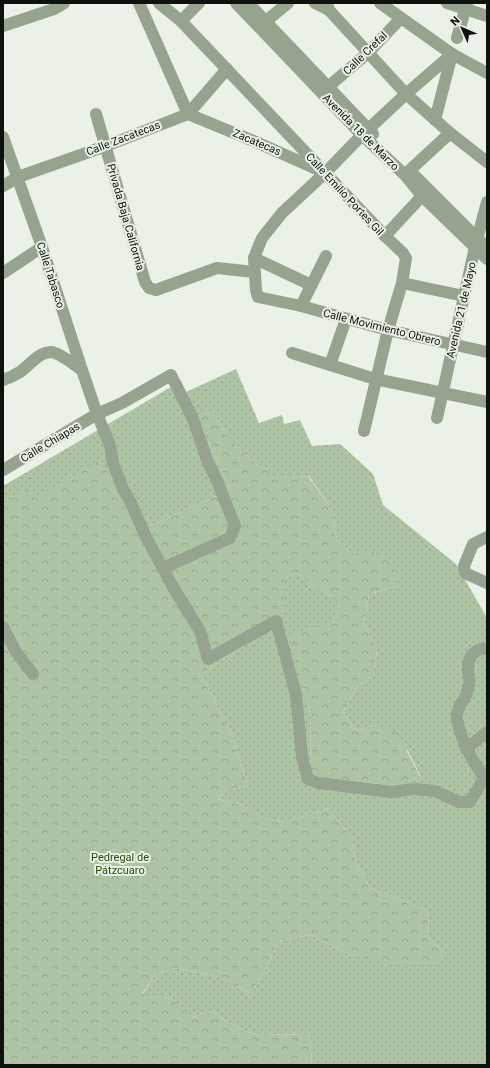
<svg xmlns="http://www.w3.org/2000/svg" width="490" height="1068" viewBox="0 0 490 1068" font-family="Roboto,sans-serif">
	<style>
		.grass { fill: url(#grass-dots) }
		.forest { fill: url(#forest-crowns) }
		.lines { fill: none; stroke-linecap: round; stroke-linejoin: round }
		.minor { stroke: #96a48f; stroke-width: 12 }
		.labels { text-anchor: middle; stroke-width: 4; stroke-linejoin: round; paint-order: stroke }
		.street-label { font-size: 11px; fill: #0f110e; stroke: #eaf1e7 }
		.park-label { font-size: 11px; fill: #244a05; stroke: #eaf1e7 }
	</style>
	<defs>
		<pattern id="grass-dots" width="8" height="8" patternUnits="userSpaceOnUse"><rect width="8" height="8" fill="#afc4a5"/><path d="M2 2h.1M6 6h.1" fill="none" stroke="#95a78d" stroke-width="1.8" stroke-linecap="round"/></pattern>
		<pattern id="forest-crowns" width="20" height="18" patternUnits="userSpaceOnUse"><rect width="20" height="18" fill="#afc4a5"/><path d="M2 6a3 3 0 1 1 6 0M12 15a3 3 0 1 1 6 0" fill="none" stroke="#95a78d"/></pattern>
	</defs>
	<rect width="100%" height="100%" fill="#eaf1e7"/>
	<path class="grass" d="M236,369L259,423L282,415L284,424L300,420L312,446L340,444L373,474L383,505L456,564L487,618V1065H311L312,1060L309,1034L260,1035L241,1030L212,1011L192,1017L172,998L142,995L155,975L175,968L223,978L251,994L267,967L278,941L311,935L353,956L446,953L428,938L429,911L371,888L356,862L352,838L329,809L285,822L259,817L243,805L218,799L225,790L248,786L233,737L201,675L260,634L284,609V579L297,573L317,589L339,599L337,618L302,682L310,713L311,770C350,780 381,791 421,777L408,751L378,725L355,730L343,712L356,688L373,676L377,651L364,623L369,594L395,587L372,552L350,553L336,536L331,508L309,476L276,478L257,465L229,438L212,411L197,416L230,490L138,531L35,497L30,489L3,505V486L181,381L186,392Z"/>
	<path class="forest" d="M212,411L229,438L257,465L276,477L308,476L331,508L336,536L350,553L372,551L401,568L395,587L369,594L364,623L377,651L373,676L356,688L343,712L355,730L378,725L397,732L421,778L388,785L323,778L311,770L310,713L289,635L337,618L339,599L317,589L297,573L284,579V609L260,634L201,675L233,737L248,786L225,790L218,799L243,805L259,817L285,822L329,809L352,838L356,862L371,888L429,911L428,938L446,953L436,963L403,966L353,956L311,935L278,941L267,967L251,994L223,978L175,968L155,975L142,994L172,998L192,1017L212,1011L241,1030L260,1035L309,1034L312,1060L311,1065H3V505L30,488L36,497L101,460L138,531L230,490L197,416Z"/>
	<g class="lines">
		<g class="minor">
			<path d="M139,3L188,114"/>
			<path d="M159,3L181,21L385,236L403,253L406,258L402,283L388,330L364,431"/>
			<path d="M236,3L362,135L405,175L422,196L487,259"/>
			<path d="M248,3L373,134"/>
			<path d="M315,3L329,10"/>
			<path d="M327,3L329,10L406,94L450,133L487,162"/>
			<path d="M380,3L452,54L487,73"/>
			<path d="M447,3L487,16"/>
			<path d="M181,21L199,3"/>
			<path d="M266,21L288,3"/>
			<path d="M3,26L54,9L64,3"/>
			<path d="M457,38L467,3"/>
			<path d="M452,54L406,94L362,135L325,173L282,213L262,238L254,258L256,290L258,297L301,306L388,330L487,352"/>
			<path d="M329,86L369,52L401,18"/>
			<path d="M96,114L145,282L149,288L156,290L217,268L254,272"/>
			<path d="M188,114L256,142L319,170"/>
			<path d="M435,120L452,54"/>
			<path d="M3,137L42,247L82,370L97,414L110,445L113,463L123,489L130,501L146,537L173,587L200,631L208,659L276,621L296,695L302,757L308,779L318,783L392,792L413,789L435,791L459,802H470L484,778"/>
			<path d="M410,170L450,133"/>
			<path d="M410,171L487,248"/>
			<path d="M3,186L18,177L106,146L188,114L227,69"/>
			<path d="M385,236L422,196"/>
			<path d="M254,258L311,285"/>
			<path d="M3,273L42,247"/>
			<path d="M402,283L464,296"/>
			<path d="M301,306L326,256"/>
			<path d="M292,353L375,379L487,402"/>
			<path d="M330,365L346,319"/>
			<path d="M3,380C9,378 15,375 20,372C30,365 42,348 55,353C62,355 76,366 82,370"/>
			<path d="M437,418L475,247L487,202"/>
			<path d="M3,470L97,414L122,403L171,375L193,419L207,460L218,483L235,526L230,538L163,568"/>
			<path d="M487,537L473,544L464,566L465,573L487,583"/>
			<path d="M3,627L16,652L33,674"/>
			<path d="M466,749L487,732"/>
			<path d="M484,778C472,759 461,742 457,719C456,710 461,704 465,697C467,694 468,689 469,685C471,680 468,676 468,671C467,659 474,647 487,649"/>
		</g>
	</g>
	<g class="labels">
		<g class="street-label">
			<text transform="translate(365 53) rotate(-44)" y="4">Calle Crefal</text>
			<text transform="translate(361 132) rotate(45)" y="4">Avenida 18 de Marzo</text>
			<text transform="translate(123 138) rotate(-21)" y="4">Calle Zacatecas</text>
			<text transform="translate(257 142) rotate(23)" y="4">Zacatecas</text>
			<text transform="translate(345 194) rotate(47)" y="4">Calle Emilio Portes Gil</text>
			<text transform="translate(126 217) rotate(74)" y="4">Privada Baja California</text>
			<text transform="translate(51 275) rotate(72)" y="4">Calle Tabasco</text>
			<text transform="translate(461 310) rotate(-77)" y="4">Avenida 21 de Mayo</text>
			<text transform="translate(382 327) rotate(14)" y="4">Calle Movimiento Obrero</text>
			<text transform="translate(50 442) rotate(-31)" y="4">Calle Chiapas</text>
		</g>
		<g class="park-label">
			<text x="120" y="861">Pedregal de<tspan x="120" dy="13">Pátzcuaro</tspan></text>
		</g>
	</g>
	<rect width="490" height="1068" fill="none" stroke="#0f110e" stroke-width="8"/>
	<g transform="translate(462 28) rotate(315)" stroke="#eaf1e7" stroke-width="3" paint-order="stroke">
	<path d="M0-3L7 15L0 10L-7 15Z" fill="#0f110e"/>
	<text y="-6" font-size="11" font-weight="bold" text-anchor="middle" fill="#0f110e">N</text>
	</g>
</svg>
